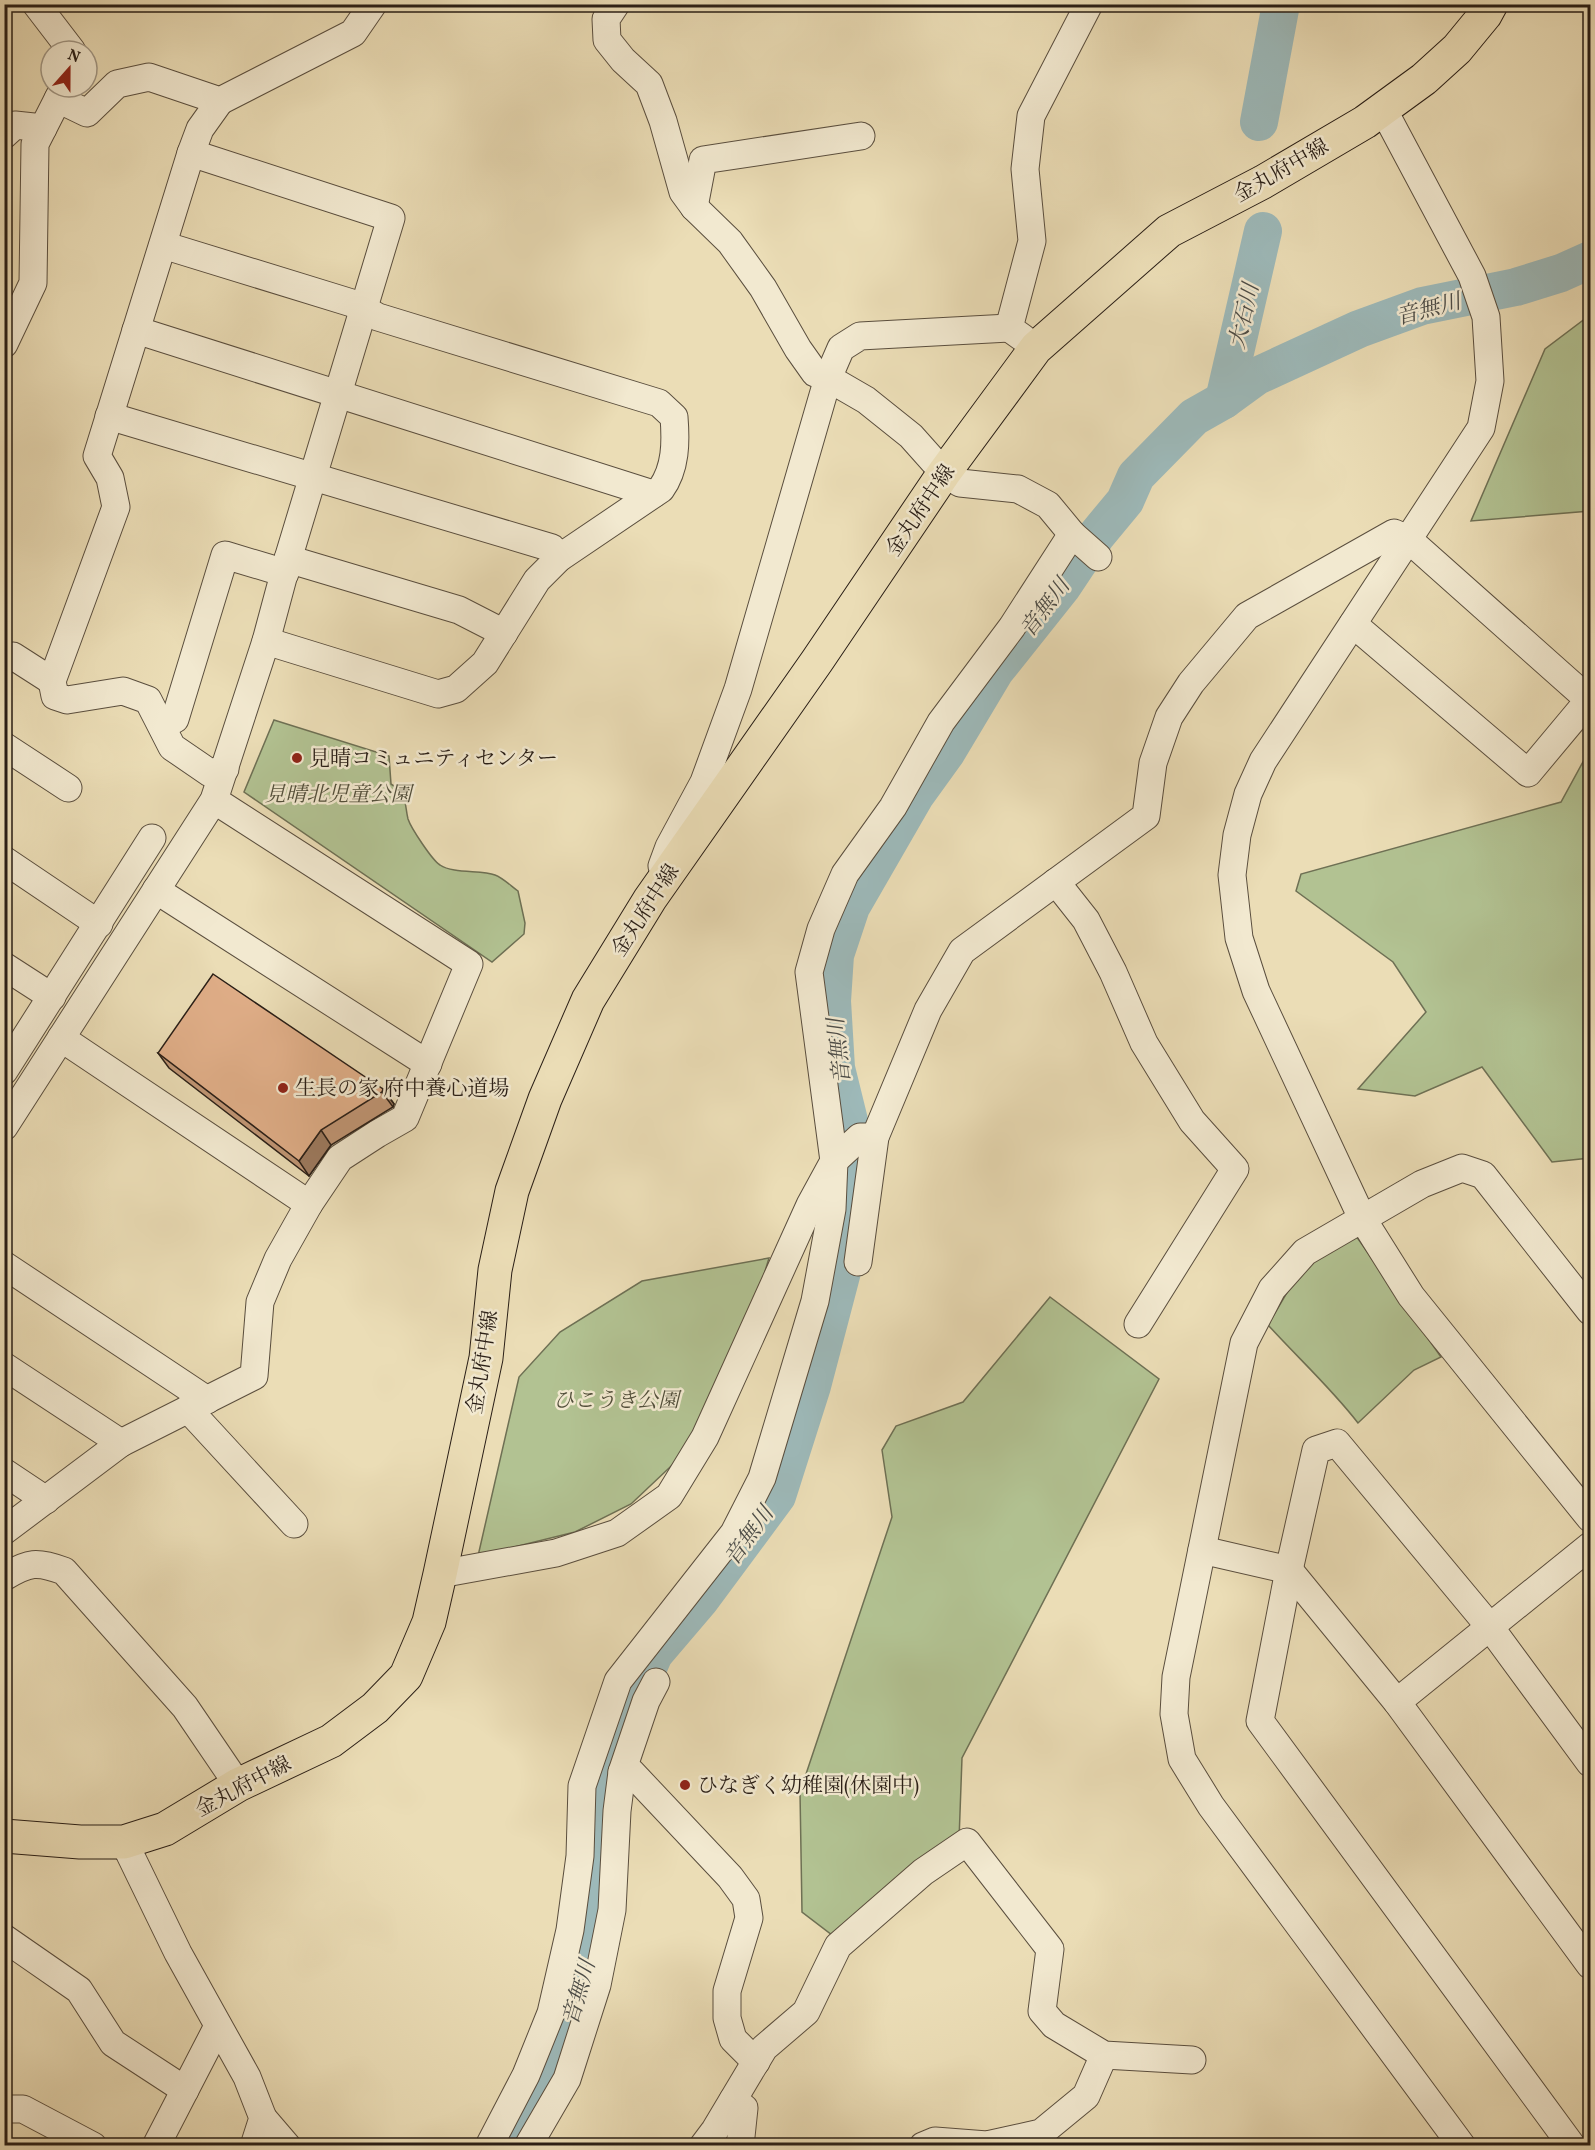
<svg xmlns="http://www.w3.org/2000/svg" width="1595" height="2150" viewBox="0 0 1595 2150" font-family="Vollkorn,'Noto Serif JP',serif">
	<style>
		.green { fill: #b2c292; stroke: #6e7054; stroke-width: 1.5 }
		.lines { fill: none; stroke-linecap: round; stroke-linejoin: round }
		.river { stroke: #9db9b9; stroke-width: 38 }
		.minor-casing { stroke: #5a4e3e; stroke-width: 29 }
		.major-casing { stroke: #291e16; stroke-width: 35 }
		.minor { stroke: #f2e9d0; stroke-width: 27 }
		.major { stroke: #ebddb6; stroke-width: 33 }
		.wall { fill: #c19675; stroke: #291e16; stroke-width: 1.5 }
		.shaded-wall { fill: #9d7a5f; stroke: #291e16; stroke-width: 1.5 }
		.building { fill: #e0ae88; stroke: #291e16; stroke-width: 1.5 }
		.poi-dot { fill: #8f2418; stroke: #f2e9d0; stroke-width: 2 }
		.labels { text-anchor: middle; stroke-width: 5; stroke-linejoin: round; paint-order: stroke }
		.street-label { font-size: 21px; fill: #291e16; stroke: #f2e9d0 }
		.poi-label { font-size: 21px; fill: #291e16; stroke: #f2e9d0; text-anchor: start }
		.park-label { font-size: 21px; font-style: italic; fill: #524f3b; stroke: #f2e9d0 }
		.water-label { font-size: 22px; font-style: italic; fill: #4c4c47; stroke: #f2e9d0 }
	</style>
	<rect width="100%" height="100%" fill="#ebddb6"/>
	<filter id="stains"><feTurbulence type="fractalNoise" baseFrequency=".00333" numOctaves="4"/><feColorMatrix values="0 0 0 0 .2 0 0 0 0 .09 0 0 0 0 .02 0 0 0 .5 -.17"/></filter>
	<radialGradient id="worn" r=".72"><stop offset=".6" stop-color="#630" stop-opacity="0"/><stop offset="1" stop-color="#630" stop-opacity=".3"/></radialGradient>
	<g class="green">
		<path d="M1590,315V511L1471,521L1545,349Z"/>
		<path d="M274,720L389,756L391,784C408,795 404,802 408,819C411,828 432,860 440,865C453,874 481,870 495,875C503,878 511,886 518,891L525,923L524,934L492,962L244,792Z"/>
		<path d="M1590,749V1158L1552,1162L1482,1067L1415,1096L1358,1089L1426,1012L1393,962L1296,891L1301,874L1561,802Z"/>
		<path d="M1354,1233L1441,1357L1414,1370L1358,1423C1331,1388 1298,1358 1268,1325L1302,1267Z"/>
		<path d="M769,1258L752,1315L686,1452L631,1504L575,1532L478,1556L519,1377L560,1332L642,1281Z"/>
		<path d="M1050,1297L1159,1379L962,1758L959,1840L836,1938L802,1912L800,1792L892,1517L882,1450L896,1426L963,1402Z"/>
	</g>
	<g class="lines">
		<g class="river">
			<path d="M1259,122L1281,4"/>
			<path d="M1224,400L1263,231"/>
			<path d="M508,2146L549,2079L581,1998L601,1896L598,1818L612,1751L654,1654L700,1600L777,1496L812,1386L844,1264L850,1208L851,1129L836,1068L832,1001L835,955L851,907L915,796L946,753L995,671L1062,587L1096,536L1125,501L1136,476L1194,417L1224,400L1257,376L1359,329L1422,306L1516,287L1561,273L1590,260"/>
		</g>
		<g class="minor-casing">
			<g id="minor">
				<path d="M36,4L72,51"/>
				<path d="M616,4L606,19L607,40L623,60L649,84L663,121L683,192L694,207L730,242L763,288L798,349L815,373L828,378L866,400L911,436L944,473L960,483L1018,489L1048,505L1072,534L1098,557"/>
				<path d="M58,99L87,113L117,84L149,77L220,101L353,33L373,4"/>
				<path d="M220,101L200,129L191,153L97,456L110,478L116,507L52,681L55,696L67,700L123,691L148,700L172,747L210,773L225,769"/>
				<path d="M1383,109L1472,276L1486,317L1490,381L1481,428L1263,761L1248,794L1237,835L1232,875L1239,938L1256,991L1362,1218L1411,1296L1590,1518"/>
				<path d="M4,135L15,125L43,128"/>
				<path d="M694,207L703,160L861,136"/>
				<path d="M163,245L355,304L378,317L659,403L674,417C676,442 676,468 661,489L559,558L537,580L485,663L456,689L438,694L266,641"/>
				<path d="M136,330L653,494"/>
				<path d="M1023,338L1009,328L1032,241L1025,169L1031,116L1089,4"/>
				<path d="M4,344L33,283L35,144L64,87"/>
				<path d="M109,416L552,548L559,558"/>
				<path d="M288,559L459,610L504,633"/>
				<path d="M4,659L13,656L52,681"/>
				<path d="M162,726L175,719L225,555L285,573"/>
				<path d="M4,746L68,788"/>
				<path d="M4,860L99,924"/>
				<path d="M662,866L669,847L704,782L738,689L828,378L841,348L860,336L1009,328"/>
				<path d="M1056,882L1086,920L1113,972L1144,1043L1192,1121L1235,1169L1138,1324"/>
				<path d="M156,890L428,1064"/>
				<path d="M4,966L52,997"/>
				<path d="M61,1038L309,1204"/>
				<path d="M4,1071L152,838"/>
				<path d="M4,1127L214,800L266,641L288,559L391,218L191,153"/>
				<path d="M858,1262L875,1137L928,1010L962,951L1146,816L1153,763L1169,717L1191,683L1247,616L1394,533L1408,539L1589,700L1528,773L1353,624"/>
				<path d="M4,1265L207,1400"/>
				<path d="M4,1366L121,1443"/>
				<path d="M188,1409L294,1524"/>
				<path d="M4,1472L46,1500"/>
				<path d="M4,1531L121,1443L254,1376L260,1302L278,1259L309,1204L340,1158L377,1134L405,1118L469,964L214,800"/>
				<path d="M1202,1550L1289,1570L1397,1702L1590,1965"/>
				<path d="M440,1574L556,1553L617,1533L669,1496L705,1437L810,1205L834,1161L860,1137H875"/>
				<path d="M4,1577C29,1562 37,1561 64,1571L185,1707L238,1785"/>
				<path d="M1397,1702L1590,1546"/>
				<path d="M622,1772H631L730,1877L746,1899L749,1918L727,1991V2018L733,2039L756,2062"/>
				<path d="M124,1842L178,1953L247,2077L263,2118L254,2146"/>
				<path d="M4,1938L79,1990L113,2043L185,2090"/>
				<path d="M733,2100L744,2108L740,2146"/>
				<path d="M4,2109H23L93,2146"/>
				<path d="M263,2118L287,2146"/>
				<path d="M156,2146L218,2026"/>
				<path d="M489,2146L526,2075L551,2013L570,1930L580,1856L582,1786L618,1681L734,1533L762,1478L815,1301L832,1209L834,1161L809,972L821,929L845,874L893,807L941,722L1012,627L1072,534"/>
				<path d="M528,2146L567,2079L597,1985L612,1910L617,1811L622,1772L646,1701L656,1682"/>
				<path d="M703,2146L715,2130L764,2048L806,2012L838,1946L923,1872L967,1842L1050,1949L1042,2011L1054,2025L1104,2055L1192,2060"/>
				<path d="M923,2146L935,2141L987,2145L1041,2133L1086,2096L1104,2055"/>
				<path d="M1462,2146L1211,1806L1182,1759L1174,1714L1176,1677L1244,1343L1272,1289L1305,1252L1422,1184L1462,1168L1483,1175L1590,1311"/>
				<path d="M1572,2146L1260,1721L1289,1570L1316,1450L1337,1443L1490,1627L1590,1763"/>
			</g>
		</g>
		<g class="major-casing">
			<path id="major" d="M4,1836L80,1842H124L165,1829L238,1785L331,1741L375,1708L406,1676L429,1622L440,1574L486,1358L495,1270L512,1191L545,1099L588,1000L650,899L817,661L944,473L1036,348L1169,231L1263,182L1365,122L1424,79L1457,49L1485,15L1491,4"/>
		</g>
		<use href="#minor" class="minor"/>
		<use href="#major" class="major"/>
	</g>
	<path class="wall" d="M158,1053L383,1089L394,1104L393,1107L331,1145L309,1176L169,1068Z"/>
	<g class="shaded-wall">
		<path d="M383,1089L394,1104L393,1107L382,1092Z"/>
		<path d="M321,1130L331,1145L309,1176L299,1161Z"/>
	</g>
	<path class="building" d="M213,974L383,1089L382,1092L321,1130L299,1161L158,1053Z"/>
	<g class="poi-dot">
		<circle cx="297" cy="758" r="6"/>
		<circle cx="283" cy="1088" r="6"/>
		<circle cx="685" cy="1785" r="6"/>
	</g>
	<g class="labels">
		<g class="street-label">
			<text transform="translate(1281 170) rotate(-30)" y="7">金丸府中線</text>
			<text transform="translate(920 510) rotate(-56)" y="7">金丸府中線</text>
			<text transform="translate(645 910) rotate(-57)" y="7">金丸府中線</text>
			<text transform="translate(482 1362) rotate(-81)" y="7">金丸府中線</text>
			<text transform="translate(243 1786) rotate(-28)" y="7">金丸府中線</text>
		</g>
		<g class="poi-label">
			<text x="309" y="765">見晴コミュニティセンター</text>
			<text x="295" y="1095">生長の家 府中養心道場</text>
			<text x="697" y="1792">ひなぎく幼稚園(休園中)</text>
		</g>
		<g class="park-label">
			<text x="338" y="801">見晴北児童公園</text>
			<text x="616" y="1407">ひこうき公園</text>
		</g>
		<g class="water-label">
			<text transform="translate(1428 308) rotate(-15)" y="8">音無川</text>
			<text transform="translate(1243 316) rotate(-77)" y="8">大石川</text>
			<text transform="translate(1044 607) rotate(-53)" y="8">音無川</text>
			<text transform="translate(838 1051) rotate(-96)" y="8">音無川</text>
			<text transform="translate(748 1535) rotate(-54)" y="8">音無川</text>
			<text transform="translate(578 1992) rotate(-74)" y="8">音無川</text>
		</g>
	</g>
	<rect width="1595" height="2150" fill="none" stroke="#ebddb6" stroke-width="24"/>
	<rect x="6" y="6" width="1583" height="2138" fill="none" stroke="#291e16" stroke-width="3"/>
	<rect x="12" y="12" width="1571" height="2126" fill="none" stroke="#291e16" stroke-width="1.5"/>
	<g transform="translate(69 69) rotate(21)"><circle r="28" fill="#f2e9d0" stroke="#a29886" stroke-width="1.5"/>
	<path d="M0-4.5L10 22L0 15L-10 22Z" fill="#8f2418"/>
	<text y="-9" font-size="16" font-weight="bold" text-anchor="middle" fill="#291e16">N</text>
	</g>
	<rect width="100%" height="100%" filter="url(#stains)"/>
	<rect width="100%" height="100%" fill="url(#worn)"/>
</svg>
